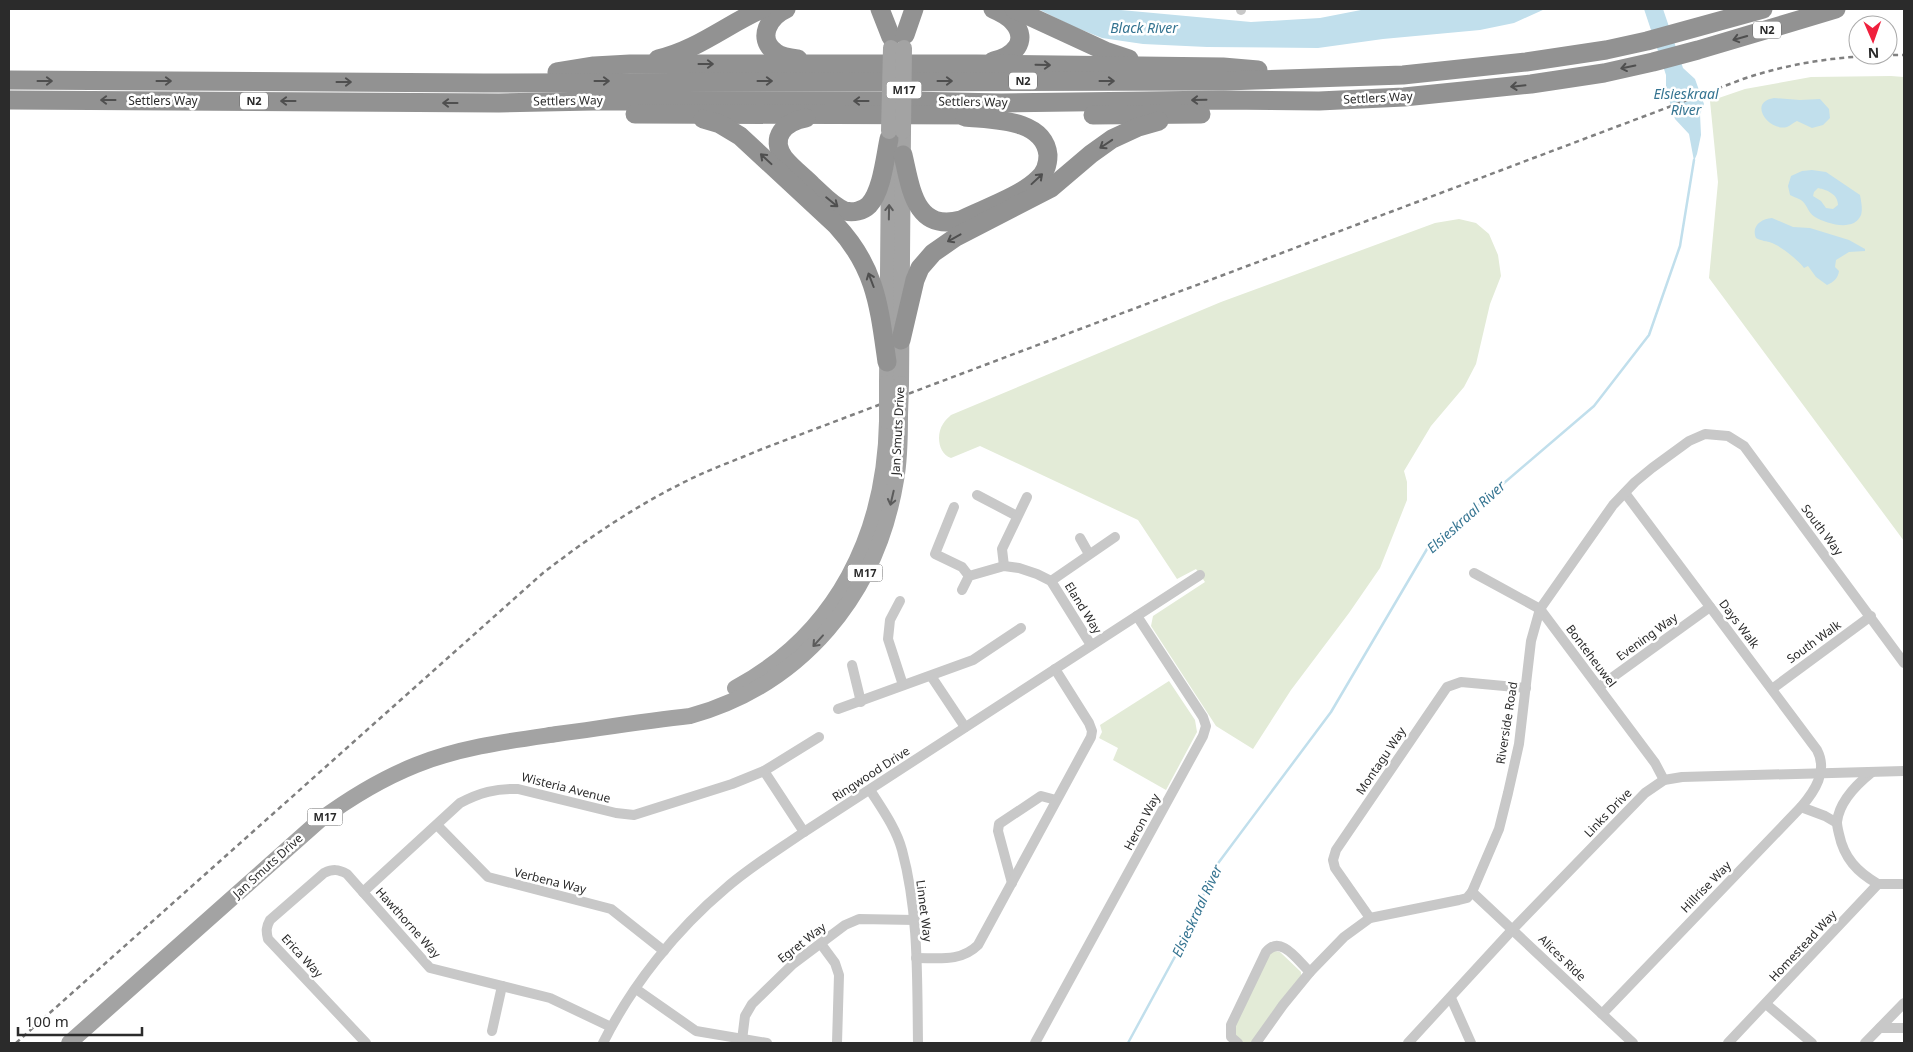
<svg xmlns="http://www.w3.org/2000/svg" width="1913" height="1052" viewBox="0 0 1913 1052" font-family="'Noto Sans',sans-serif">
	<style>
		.green { fill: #e3ebd7 }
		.water { fill: #c1dfec; fill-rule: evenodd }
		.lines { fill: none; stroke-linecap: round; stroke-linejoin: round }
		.stream { stroke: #c1dfec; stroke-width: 2.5 }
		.minor { stroke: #c8c8c8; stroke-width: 10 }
		.primary { stroke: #a3a3a3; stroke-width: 16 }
		.motorway { stroke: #929292; stroke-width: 19 }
		.rail { stroke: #808080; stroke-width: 2.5; stroke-dasharray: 5 4; stroke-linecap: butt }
		.primary-bridge { stroke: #a3a3a3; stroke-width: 16 }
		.oneway { stroke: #4f4f4f }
		.oneway2 { stroke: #5b5b5b }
		.labels { text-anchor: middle; stroke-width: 5; stroke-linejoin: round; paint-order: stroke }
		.shield { fill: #fff; stroke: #6b6b6b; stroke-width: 1 }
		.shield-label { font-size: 11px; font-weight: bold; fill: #2b2b2b }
		.street-label { font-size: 12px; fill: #2b2b2b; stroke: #fff }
		.water-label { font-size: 14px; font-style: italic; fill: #357491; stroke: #fff }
	</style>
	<rect width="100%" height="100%" fill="#fff"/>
	<g class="green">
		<path d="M1891,76L1904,77V541L1709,278L1718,182L1710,101L1745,89L1811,77Z"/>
		<path d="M1459,219L1476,223L1489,234L1498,255L1501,276L1490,304L1476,364L1464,387L1431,426L1404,471L1407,482V500L1380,568L1349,613L1291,690L1253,749L1216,726L1151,626L1153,616L1205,582L1196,569L1177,579L1138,520L980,446L951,458C938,454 936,434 943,424C945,420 949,417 951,415L1221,302L1435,223Z"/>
		<path d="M1169,681L1195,720L1197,732L1166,790L1113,760L1118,748L1099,738L1102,732L1100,725Z"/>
		<path d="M1275,951L1280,952L1301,972V977L1274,1010L1251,1043H1239L1231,1023L1267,954Z"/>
	</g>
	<g class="water">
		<path d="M1038,9H1110L1251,22L1320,18L1366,9H1545L1514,23L1480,30L1383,39L1318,48L1207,47L1143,44L1102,38L1072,26Z"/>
		<path d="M1644,9H1663L1683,68L1695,79L1704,104L1700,114L1701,135L1697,154L1694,161L1689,134L1675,119L1666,89V75Z"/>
		<path d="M1774,98L1800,100L1820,99L1829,109L1830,118L1823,125L1812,128L1797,121C1794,122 1790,126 1787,127C1769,132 1747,102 1774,98Z"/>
		<path d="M1812,170L1826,172L1860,195C1861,201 1863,209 1861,215C1854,232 1827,224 1815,217C1808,213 1807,204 1801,200C1798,198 1793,197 1790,195L1788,186L1791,176L1802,171ZM1818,188C1827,190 1838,194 1838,205L1833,209L1826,208L1821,201L1813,196L1814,192Z"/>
		<path d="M1772,218L1793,227L1810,228L1849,240L1865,249V251L1849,252L1836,260L1835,267L1839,271C1838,278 1834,282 1827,285L1816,277L1808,266L1804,268C1799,261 1781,246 1772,243C1767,241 1761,241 1756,238C1751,226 1761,219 1772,218Z"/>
	</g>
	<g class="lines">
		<path class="stream" d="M1128,1043L1184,940L1216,866L1331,712L1427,549L1594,406L1649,335L1680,246L1694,160"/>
		<g class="minor">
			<path d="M1241,10V9"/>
			<path d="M977,495L1017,516"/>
			<path d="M954,507L935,554L962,567L969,576"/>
			<path d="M1080,538L1089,554"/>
			<path d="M1004,566L1002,549L1027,497"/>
			<path d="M1474,573L1540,609L1655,763L1664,780"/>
			<path d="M1051,581L1115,537"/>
			<path d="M962,590L969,576L1004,566L1019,568L1037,574L1051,581L1091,645"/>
			<path d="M900,601L890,620L888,639L903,685"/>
			<path d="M852,665L861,702"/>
			<path d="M931,676L965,727"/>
			<path d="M1599,687L1710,607"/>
			<path d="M1772,689L1871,616"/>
			<path d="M838,709L973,660L1021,628"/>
			<path d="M764,771L804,832"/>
			<path d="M1872,772C1857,784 1839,802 1837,822C1837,826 1838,830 1839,834C1844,858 1857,872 1878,884"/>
			<path d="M870,790C882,809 896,828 902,850C919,913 917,979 918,1043"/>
			<path d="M1801,807L1825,816L1837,823"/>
			<path d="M437,825L488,877L611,909L664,951"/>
			<path d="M1012,883L998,831L999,824L1041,796L1056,800"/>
			<path d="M363,892L460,803C479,793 496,788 518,789L616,813L634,815L732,784L764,771L819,737"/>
			<path d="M1472,892L1633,1043"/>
			<path d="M1370,918L1335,868L1333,860L1336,850L1447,687L1461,682L1526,688"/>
			<path d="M821,944L835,963L839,975L837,1043"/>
			<path d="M916,958C939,958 961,962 978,945L1091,737L1092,731L1089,723L1055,669"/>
			<path d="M636,989L696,1031L767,1043"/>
			<path d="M1451,998L1471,1043"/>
			<path d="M1766,1004L1812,1043"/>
			<path d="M1602,1014L1801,807C1815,791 1828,771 1817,750L1625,493"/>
			<path d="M1880,1028H1904"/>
			<path d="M492,1031L502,986"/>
			<path d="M742,1040L745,1016L752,1004L793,964L845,925L859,919L915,920"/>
			<path d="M366,1043L268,939C266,931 266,927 270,920L324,873C333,869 338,869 347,874L430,968L550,998L611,1027"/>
			<path d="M603,1043C632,985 676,930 726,888C750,867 778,850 804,832L1200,575"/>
			<path d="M1035,1043L1203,736L1206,726L1203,717L1137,616"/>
			<path d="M1238,1043L1231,1037V1025L1266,952C1281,934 1298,961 1310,972"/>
			<path d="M1256,1043L1283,1005L1310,972L1344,937L1370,918L1459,900L1467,898L1472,892L1499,829L1508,793L1519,744L1531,641L1540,609L1613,505L1635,482L1652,468L1689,441L1705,434L1728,436L1744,446L1904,663"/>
			<path d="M1408,1043L1513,929L1645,793L1664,780L1682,777L1904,771"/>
			<path d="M1728,1043L1878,884H1904"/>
			<path d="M1865,1043L1904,1003"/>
		</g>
		<g class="primary">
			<path d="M887,383L889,163"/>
			<path d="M901,384L903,131"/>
			<path d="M735,688C837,633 885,534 887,421"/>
			<path d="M69,1043L320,820C350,798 381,779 416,765C461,747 509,741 557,734C601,728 645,721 690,716C802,685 877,595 896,480C900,459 900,437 900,415"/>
		</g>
		<g class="motorway">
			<path d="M786,9C770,16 756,38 775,52C781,57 790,58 798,59"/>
			<path d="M880,9L891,37"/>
			<path d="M993,9C1000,12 1008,16 1013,22C1030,41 1013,57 993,61"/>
			<path d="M1014,9L1105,51L1129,59"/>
			<path d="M905,35L914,9"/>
			<path d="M658,59C697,50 726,25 762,9"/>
			<path d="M557,72L594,66L630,64H977L1223,67L1258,70"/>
			<path d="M9,80L484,83L1225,81L1403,75L1526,62L1606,50L1647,41L1763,9"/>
			<path d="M9,100L499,103L593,101H910L1001,103L1222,100L1319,101L1404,97L1531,84L1604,73L1653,62L1698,50L1836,9"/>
			<path d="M635,114L978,115"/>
			<path d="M1093,115L1201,114"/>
			<path d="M806,118C785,122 769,137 784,158C792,168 803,176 812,185C822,194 832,206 845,211C853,213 863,211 869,205C882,191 885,158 889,139"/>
			<path d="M703,119L720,124L740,136L836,225C876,268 879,306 887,362"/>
			<path d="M903,155C911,189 915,232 961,220C983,209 1021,196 1038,179C1045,173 1048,164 1048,155C1044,118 992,120 965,117"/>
			<path d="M901,340L915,280L920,268L933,253L956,237L1051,188L1091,154L1112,139L1138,127L1159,121"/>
		</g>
		<path class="rail" d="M16,1043L543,573C592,535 643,501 699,475C719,466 741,458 762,449L1743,79C1796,61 1849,55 1904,55"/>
		<g class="primary-bridge">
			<path d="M889,131L891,48"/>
			<path d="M903,131L904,48"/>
			<path d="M887,383V421"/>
			<path d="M900,415L901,384"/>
		</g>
	</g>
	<defs><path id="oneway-shaft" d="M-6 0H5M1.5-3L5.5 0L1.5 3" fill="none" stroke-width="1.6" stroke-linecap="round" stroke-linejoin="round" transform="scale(1.25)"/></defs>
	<g class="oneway">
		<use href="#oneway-shaft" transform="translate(1740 38) rotate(164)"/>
		<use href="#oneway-shaft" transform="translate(706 64)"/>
		<use href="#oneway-shaft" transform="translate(1043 65) rotate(1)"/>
		<use href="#oneway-shaft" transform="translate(1628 67) rotate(168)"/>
		<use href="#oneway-shaft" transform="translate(45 81)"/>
		<use href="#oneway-shaft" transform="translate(164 81)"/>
		<use href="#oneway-shaft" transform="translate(602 81)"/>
		<use href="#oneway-shaft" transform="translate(765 81)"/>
		<use href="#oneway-shaft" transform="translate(945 81)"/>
		<use href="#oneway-shaft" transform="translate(1107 81)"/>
		<use href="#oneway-shaft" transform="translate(344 82)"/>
		<use href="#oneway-shaft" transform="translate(1518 86) rotate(174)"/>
		<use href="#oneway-shaft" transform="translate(108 100) rotate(-180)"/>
		<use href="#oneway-shaft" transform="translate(1199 100) rotate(179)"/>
		<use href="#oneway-shaft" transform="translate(288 101) rotate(-180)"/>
		<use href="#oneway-shaft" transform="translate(861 101) rotate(-180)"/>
		<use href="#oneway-shaft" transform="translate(450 103) rotate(-180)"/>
		<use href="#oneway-shaft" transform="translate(1106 144) rotate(146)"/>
		<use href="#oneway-shaft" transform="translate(766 159) rotate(-137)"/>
		<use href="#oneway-shaft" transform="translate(1037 179) rotate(-43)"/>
		<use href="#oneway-shaft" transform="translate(832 202) rotate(39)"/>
		<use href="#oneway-shaft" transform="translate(954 238) rotate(151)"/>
		<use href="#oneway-shaft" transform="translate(871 280) rotate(-111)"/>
	</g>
	<g class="oneway2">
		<use href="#oneway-shaft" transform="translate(889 212) rotate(-89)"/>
		<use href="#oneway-shaft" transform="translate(892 498) rotate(103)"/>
		<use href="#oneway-shaft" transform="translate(818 641) rotate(132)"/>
	</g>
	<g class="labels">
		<g class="shield">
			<rect x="1753" y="21.5" width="28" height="17" rx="4"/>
			<rect x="1009" y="72.5" width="28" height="17" rx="4"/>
			<rect x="886.5" y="81.5" width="35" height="17" rx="4"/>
			<rect x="240" y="92.5" width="28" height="17" rx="4"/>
			<rect x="847.5" y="564.5" width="35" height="17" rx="4"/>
			<rect x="307.5" y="808.5" width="35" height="17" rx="4"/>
		</g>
		<g class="shield-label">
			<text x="1767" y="34">N2</text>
			<text x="1023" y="85">N2</text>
			<text x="904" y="94">M17</text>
			<text x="254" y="105">N2</text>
			<text x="865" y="577">M17</text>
			<text x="325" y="821">M17</text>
		</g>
		<g class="street-label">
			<text transform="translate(1378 98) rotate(-3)" y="4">Settlers Way</text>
			<text x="163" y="105">Settlers Way</text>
			<text transform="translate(568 101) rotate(-1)" y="4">Settlers Way</text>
			<text transform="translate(973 102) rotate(1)" y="4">Settlers Way</text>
			<text transform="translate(898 431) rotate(-87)" y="4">Jan Smuts Drive</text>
			<text transform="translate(1822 530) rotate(53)" y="4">South Way</text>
			<text transform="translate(1083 608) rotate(58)" y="4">Eland Way</text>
			<text transform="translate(1739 624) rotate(53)" y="4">Days Walk</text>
			<text transform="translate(1647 637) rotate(-36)" y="4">Evening Way</text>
			<text transform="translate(1814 642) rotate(-36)" y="4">South Walk</text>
			<text transform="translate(1591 656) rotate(53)" y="4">Bonteheuwel</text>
			<text transform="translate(1507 723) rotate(-81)" y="4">Riverside Road</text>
			<text transform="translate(1381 761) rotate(-56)" y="4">Montagu Way</text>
			<text transform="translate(871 774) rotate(-33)" y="4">Ringwood Drive</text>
			<text transform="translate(566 788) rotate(14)" y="4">Wisteria Avenue</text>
			<text transform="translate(1608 813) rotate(-46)" y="4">Links Drive</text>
			<text transform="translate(1142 822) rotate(-62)" y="4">Heron Way</text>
			<text transform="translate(268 866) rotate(-42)" y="4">Jan Smuts Drive</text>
			<text transform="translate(550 881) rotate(14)" y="4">Verbena Way</text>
			<text transform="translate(1706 887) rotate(-46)" y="4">Hillrise Way</text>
			<text transform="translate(924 911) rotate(83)" y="4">Linnet Way</text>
			<text transform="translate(408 923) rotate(48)" y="4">Hawthorne Way</text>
			<text transform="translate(802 943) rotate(-38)" y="4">Egret Way</text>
			<text transform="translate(1803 946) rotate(-47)" y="4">Homestead Way</text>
			<text transform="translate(302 956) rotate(47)" y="4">Erica Way</text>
			<text transform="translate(1562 958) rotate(44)" y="4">Alices Ride</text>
		</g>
		<g class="water-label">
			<text x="1144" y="33">Black River</text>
			<text x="1686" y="99">Elsieskraal<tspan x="1686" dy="16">River</tspan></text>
			<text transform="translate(1466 517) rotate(-42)" y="5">Elsieskraal River</text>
			<text transform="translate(1197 911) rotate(-65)" y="5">Elsieskraal River</text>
		</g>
	</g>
	<rect width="1913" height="1052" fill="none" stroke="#2b2b2b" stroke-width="20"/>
	<g transform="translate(1873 40) rotate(178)"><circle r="24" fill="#ffffff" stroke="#aaaaaa"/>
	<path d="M0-4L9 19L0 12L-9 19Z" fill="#f0203d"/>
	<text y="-8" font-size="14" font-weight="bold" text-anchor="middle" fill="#2b2b2b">N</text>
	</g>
	<path d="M18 1027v8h124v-8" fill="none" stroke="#2b2b2b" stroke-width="2.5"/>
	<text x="25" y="1027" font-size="15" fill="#2b2b2b" stroke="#ffffff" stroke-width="4" paint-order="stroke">100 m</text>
</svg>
